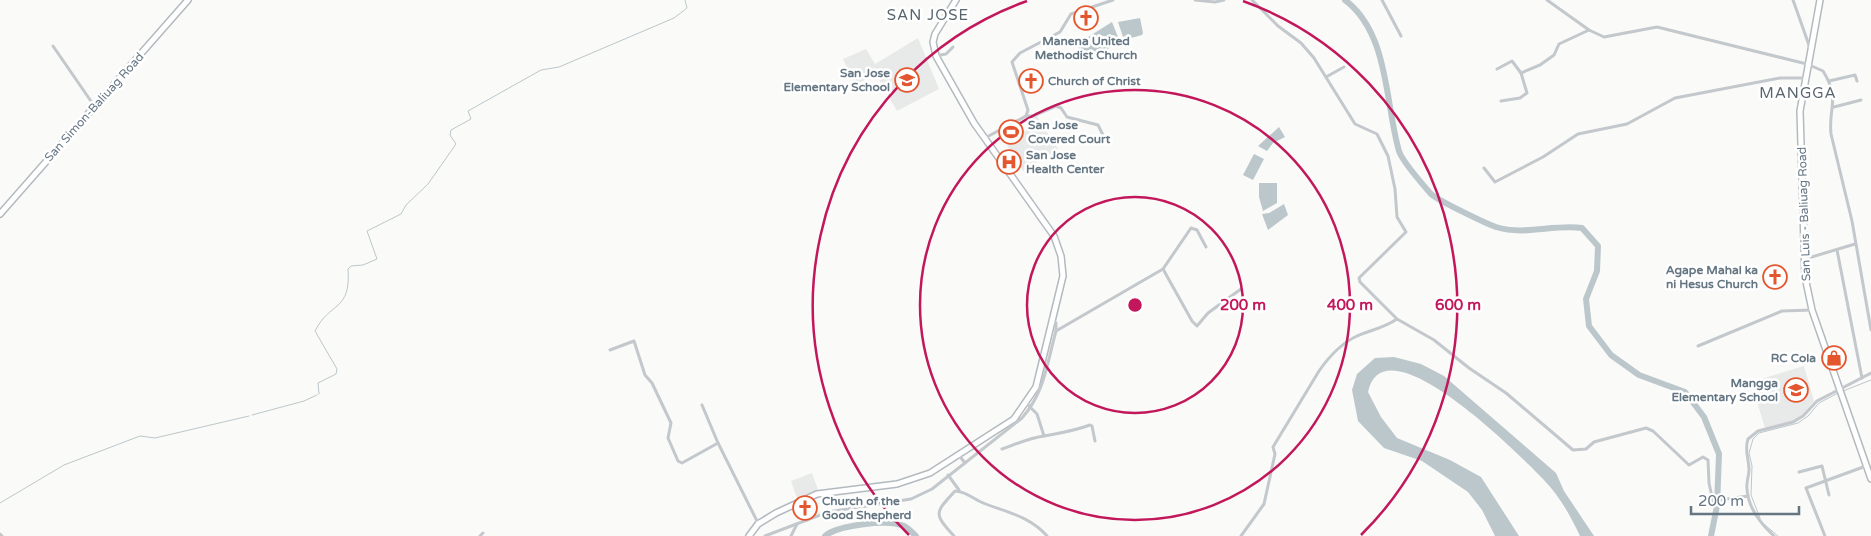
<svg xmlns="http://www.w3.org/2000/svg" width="1871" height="536" viewBox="0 0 1871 536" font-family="'Varela Round',sans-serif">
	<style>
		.built { fill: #e8e9e9 }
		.water { fill: #bbc7cb }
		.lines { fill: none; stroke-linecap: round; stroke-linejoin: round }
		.stream { stroke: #bbc7cb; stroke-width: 1 }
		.river { stroke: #bbc7cb; stroke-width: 6 }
		.secondary-casing { stroke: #b3babf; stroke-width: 8 }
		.street { stroke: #c3c8cc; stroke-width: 3 }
		.secondary { stroke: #fff; stroke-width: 5 }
		.ring { fill: none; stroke: #c2185b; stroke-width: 2.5 }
		.labels { text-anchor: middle; stroke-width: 5; stroke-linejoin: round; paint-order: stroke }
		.poi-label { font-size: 12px; font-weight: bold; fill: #657683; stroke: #fff; text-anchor: end }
		.street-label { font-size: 12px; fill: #657683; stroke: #fff }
		.quarter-label { font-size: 15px; letter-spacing: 1px; fill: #57646e; stroke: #fff }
		.centre { fill: #c2185b; stroke: #fff; stroke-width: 2.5 }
		.ring-label { font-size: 15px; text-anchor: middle; font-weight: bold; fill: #c2185b; stroke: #fff; stroke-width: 5; stroke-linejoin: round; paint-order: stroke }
	</style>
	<rect width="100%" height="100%" fill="#fafaf8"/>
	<g class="built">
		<path d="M918,38L939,89L897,111L876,74L855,85L843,59L866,49L875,64Z"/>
		<path d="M1036,115L1058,149L1023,171L1005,142L1031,128L1027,120Z"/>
		<path d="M1804,366L1814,401L1802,415L1792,421L1765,428L1751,382Z"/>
		<path d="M812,473L818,490L797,498L791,481Z"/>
	</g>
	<g class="water">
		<path d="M1140,18L1143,33L1142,35L1124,40L1118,22Z"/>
		<path d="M1112,22L1120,42L1086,61L1077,44Z"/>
		<path d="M1279,127L1285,137L1273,143L1267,151L1258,146Z"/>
		<path d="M1254,154L1264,159L1253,180L1243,175Z"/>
		<path d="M1259,183H1277V203L1263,211L1259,197Z"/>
		<path d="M1284,204L1288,215L1268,230L1262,214L1269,213Z"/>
		<path d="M1394,357L1421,364L1444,376L1556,473L1564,491L1594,536H1580C1570,515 1559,495 1543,479C1522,457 1384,318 1368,392L1381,417L1397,438L1450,460L1481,477L1519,536H1495L1482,510L1468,492L1422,461L1384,448L1358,421L1352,390L1357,374L1375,358Z"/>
	</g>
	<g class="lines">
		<g class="stream">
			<path d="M1843,391L1871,380"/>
			<path d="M319,394L318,383L336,374L337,369L315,331C330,301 351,312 348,269L351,266L363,265L377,259L367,231L401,214L406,205L428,184L456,144L450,135L451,130L471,119L468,111L541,70L559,67L674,18L687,8L685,0"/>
			<path d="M252,415L304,401L317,395"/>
			<path d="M0,503L64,465L140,436L155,438L249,416"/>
			<path d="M1760,518L1751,495L1752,466L1749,453L1753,439L1759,433L1798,423L1808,416L1819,403L1838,393"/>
			<path d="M1765,525L1778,536"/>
		</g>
		<g class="river">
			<path d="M1345,0C1389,33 1385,103 1399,151C1402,161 1424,186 1431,194C1439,201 1485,223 1496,227C1525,236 1553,224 1582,228L1598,246L1597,271L1586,299L1589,326L1611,355L1639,375L1685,392L1704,417L1719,454L1717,506L1711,536"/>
			<path d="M825,536C838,525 888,519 904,526C908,528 913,533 916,536"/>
		</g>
		<g class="secondary-casing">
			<g id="secondary">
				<path d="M1820,0L1800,111L1805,277L1812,310L1871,479"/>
				<path d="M0,214L188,0"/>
				<path d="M749,536L758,524L776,513L817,494L897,484L930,473L1014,419L1036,387L1063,276L1061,256L1054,236L974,123L936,56L933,42L935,34L956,0"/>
			</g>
		</g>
		<g class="street">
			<path d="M1195,0L1215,2L1224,0"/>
			<path d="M1252,0L1278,26L1301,43L1314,58L1355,124L1377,134L1388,156L1395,189L1397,217L1406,232L1359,278L1360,282L1397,319L1434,340L1469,368L1506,393L1573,450L1586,449L1594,442L1646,428L1653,431L1689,465L1703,457L1708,460L1709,483L1713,501L1748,496"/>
			<path d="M1382,0L1401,36"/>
			<path d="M1547,0L1589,30L1604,37L1657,27L1807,64L1823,71C1841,100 1828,106 1831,134L1852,221L1871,330"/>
			<path d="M1793,0L1810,48"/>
			<path d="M53,46L95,107"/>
			<path d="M936,56L946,54L953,47"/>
			<path d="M1497,69L1512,61L1521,73L1540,65L1554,55L1559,44L1589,30"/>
			<path d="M1326,77L1344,67"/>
			<path d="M1829,81L1855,75L1857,81"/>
			<path d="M1501,101L1520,98L1527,93L1521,73"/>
			<path d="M1834,107L1861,100"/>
			<path d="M1026,116L1028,110L1012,62L1020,53L1060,32L1071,14L1113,0"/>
			<path d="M985,138L1026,116H1033L1056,106L1061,108L1067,117L1098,125L1103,135"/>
			<path d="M1484,168L1495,182L1543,157L1578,134L1627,124L1675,98L1780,78H1804"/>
			<path d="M1837,250L1862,378"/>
			<path d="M1805,259L1855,244"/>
			<path d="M1163,269L1192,321L1197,326L1208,313L1241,289"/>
			<path d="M1056,331L1163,269L1191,228L1197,230L1206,247"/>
			<path d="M1698,346L1782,311L1812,310"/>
			<path d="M610,350L634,341L645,375L652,383L671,423L668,438L678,461L682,463L718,443"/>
			<path d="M1026,403L1037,414L1044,436"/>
			<path d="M702,405L718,443L758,523"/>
			<path d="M1002,449C1016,444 1029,438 1044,436C1060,433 1074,431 1090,425L1092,426L1095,441"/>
			<path d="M958,454L965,463"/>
			<path d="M1799,472L1822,466L1829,495"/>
			<path d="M948,475L959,490"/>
			<path d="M0,534L2,536"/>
			<path d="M480,536L483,533"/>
			<path d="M765,536L828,512L911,499L932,489L1022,418C1045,392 1047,363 1056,331V323L1051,319"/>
			<path d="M791,536L797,524"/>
			<path d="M954,536C933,513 935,513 955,491C965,491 972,498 981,502C1004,512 1029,515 1047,536"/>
			<path d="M1241,536L1264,504L1275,454L1273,447L1319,371C1328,358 1342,343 1357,336C1371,330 1384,328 1397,319"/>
			<path d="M1774,536C1761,524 1748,508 1747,489C1746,482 1749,476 1749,470C1749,458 1744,451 1748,439L1758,431L1793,422L1803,416L1817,401L1871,373"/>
			<path d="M1825,536L1806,488L1866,466"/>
		</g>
		<use href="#secondary" class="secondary"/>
	</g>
	<g class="ring">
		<circle cx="1135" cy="305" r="108"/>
		<circle cx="1135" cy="305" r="215"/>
		<path d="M909 535A323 323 0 0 1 1027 1M1243 1A323 323 0 0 1 1361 535"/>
	</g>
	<defs>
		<g id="church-ring" transform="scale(1.25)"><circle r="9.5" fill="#fff" stroke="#e4572e" stroke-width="1.5"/><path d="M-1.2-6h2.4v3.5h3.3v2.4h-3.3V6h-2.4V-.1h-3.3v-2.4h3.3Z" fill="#e4572e"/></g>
		<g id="school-ring" transform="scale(1.25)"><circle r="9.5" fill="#fff" stroke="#e4572e" stroke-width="1.5"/><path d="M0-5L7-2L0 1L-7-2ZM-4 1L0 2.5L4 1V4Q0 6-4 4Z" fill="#e4572e"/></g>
		<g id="stadium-ring" transform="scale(1.25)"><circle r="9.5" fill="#fff" stroke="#e4572e" stroke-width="1.5"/><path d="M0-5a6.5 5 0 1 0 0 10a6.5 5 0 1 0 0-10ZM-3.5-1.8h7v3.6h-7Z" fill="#e4572e"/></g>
		<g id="hospital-ring" transform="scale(1.25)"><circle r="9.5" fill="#fff" stroke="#e4572e" stroke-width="1.5"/><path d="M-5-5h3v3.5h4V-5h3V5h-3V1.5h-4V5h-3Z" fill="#e4572e"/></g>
		<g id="shop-ring" transform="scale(1.25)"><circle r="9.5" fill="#fff" stroke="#e4572e" stroke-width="1.5"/><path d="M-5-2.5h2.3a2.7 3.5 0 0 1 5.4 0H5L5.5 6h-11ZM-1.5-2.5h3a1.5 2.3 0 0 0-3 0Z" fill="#e4572e"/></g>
	</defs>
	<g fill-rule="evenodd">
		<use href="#church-ring" x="1086" y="18"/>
		<use href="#school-ring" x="907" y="80"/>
		<use href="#church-ring" x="1031" y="81"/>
		<use href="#stadium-ring" x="1011" y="132"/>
		<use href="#hospital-ring" x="1009" y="162"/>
		<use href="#church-ring" x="1775" y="277"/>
		<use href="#shop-ring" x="1834" y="358"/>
		<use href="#school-ring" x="1796" y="390"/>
		<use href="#church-ring" x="805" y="508"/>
	</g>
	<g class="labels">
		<g class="poi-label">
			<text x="1086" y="45" text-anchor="middle">Manena United<tspan x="1086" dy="14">Methodist Church</tspan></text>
			<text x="890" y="77">San Jose<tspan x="890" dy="14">Elementary School</tspan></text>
			<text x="1048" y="85" text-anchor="start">Church of Christ</text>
			<text x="1028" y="129" text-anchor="start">San Jose<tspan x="1028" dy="14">Covered Court</tspan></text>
			<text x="1026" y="159" text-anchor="start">San Jose<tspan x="1026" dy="14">Health Center</tspan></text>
			<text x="1758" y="274">Agape Mahal ka<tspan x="1758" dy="14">ni Hesus Church</tspan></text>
			<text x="1816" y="362">RC Cola</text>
			<text x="1778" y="387">Mangga<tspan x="1778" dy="14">Elementary School</tspan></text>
			<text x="822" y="505" text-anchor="start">Church of the<tspan x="822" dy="14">Good Shepherd</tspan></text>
		</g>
		<g class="street-label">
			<text transform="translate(94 107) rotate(-48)" y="4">San Simon-Baliuag Road</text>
			<text transform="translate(1804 214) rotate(-92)" y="4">San Luis - Baliuag Road</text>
		</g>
		<g class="quarter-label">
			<text x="928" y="20">SAN JOSE</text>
			<text x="1798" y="98">MANGGA</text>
		</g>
	</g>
	<circle cx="1135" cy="305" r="8" class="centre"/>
	<g class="ring-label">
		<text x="1243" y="310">200 m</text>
		<text x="1350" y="310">400 m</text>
		<text x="1458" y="310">600 m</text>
	</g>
	<path d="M1691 506v8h108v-8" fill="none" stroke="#657683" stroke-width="2.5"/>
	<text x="1698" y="506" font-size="15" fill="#657683" stroke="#ffffff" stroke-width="4" paint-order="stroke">200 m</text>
</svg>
